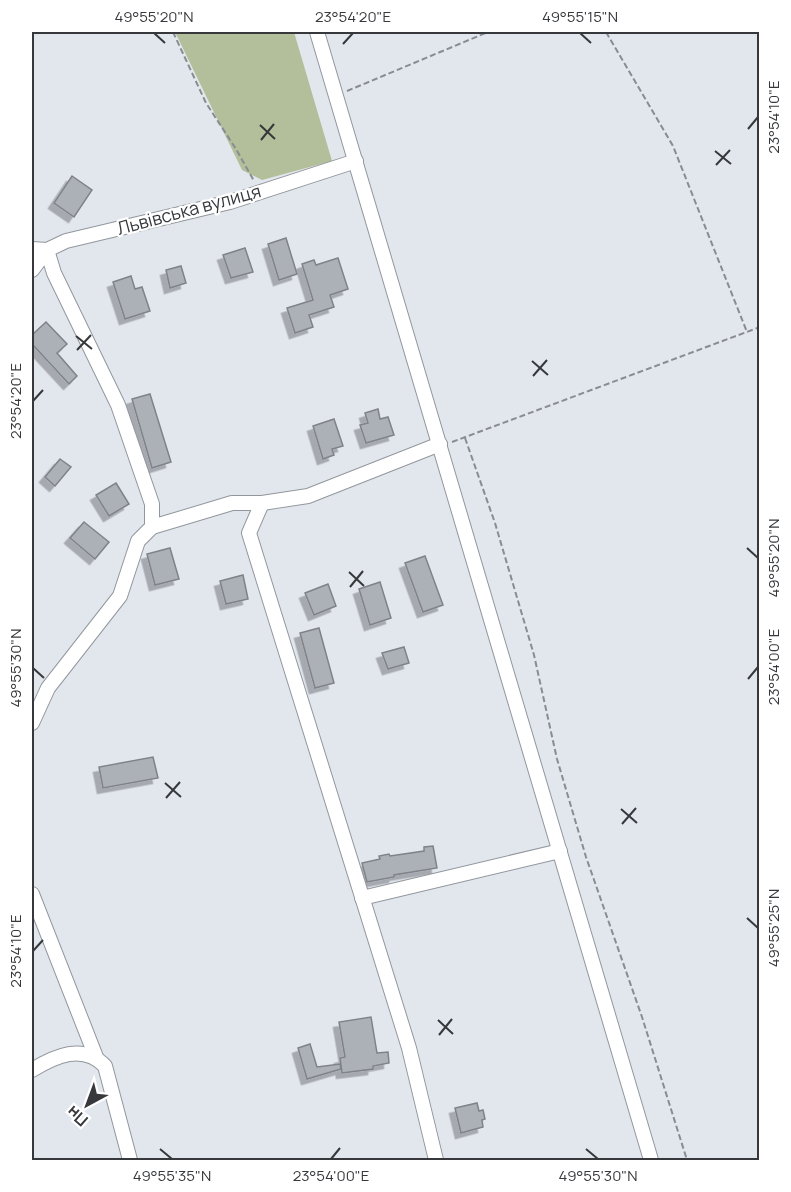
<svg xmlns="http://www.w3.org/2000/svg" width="791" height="1192" viewBox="0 0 791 1192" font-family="Manrope,sans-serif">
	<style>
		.green { fill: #b2bf9a }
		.building { fill: #acb1b7; stroke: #7f8389; stroke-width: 1.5; filter: url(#shadow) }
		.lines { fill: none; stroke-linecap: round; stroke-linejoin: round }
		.minor-casing { stroke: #92979d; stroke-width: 16 }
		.path { stroke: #898c91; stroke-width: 2; stroke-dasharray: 6 3; stroke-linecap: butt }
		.minor { stroke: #fff; stroke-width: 14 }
		.ticks { fill: none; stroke: #36383b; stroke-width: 2 }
		.labels { text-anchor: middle; stroke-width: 4.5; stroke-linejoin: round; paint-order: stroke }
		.street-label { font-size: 18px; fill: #36383b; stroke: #fff }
		.neatline { fill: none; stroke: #36383b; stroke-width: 2 }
		.ticks-label { font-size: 15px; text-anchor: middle; fill: #36383b }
	</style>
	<defs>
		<filter id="shadow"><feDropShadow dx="-5.5" dy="5.5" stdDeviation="0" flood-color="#0004"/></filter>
	</defs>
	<rect width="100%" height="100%" fill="#e2e7ee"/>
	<path class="green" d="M175,32H294L332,161L262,180L242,170Z"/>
	<g class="building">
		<path d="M72,176L92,190L74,217L54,203Z"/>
		<path d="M286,238L297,274L279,280L268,244Z"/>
		<path d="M245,248L253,272L231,278L223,255Z"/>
		<path d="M338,258L348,289L330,295L334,307L309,315L313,327L295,333L287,308L313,300L302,264L314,260L316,265Z"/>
		<path d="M181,266L186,283L170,288L166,270Z"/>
		<path d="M131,276L135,289L142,287L150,311L125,319L113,282Z"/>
		<path d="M46,322L67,344L57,353L77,376L69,384L32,344V335Z"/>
		<path d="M150,394L171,462L152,468L132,399Z"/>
		<path d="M378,409L380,419L388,417L394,435L366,443L360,425L368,423L365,413Z"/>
		<path d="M334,419L343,446L332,449L334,455L323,459L313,426Z"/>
		<path d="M60,459L71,467L55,486L45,477Z"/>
		<path d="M116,483L129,504L109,516L96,495Z"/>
		<path d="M84,522L109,542L95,559L70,538Z"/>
		<path d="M170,548L179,579L155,585L147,554Z"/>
		<path d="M425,556L443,605L423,612L405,563Z"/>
		<path d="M243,575L248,599L226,604L220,581Z"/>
		<path d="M380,582L391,618L370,625L359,589Z"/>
		<path d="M328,584L336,606L314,615L305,593Z"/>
		<path d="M319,628L334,683L315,688L300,633Z"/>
		<path d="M404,647L409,663L388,669L382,653Z"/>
		<path d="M153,757L158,778L103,788L99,767Z"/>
		<path d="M433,846L437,868L394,875V877L367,882L362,863L380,859L379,856L389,854L390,856L424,851V847Z"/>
		<path d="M371,1017L377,1053L388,1052L389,1063L373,1066V1069L342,1073L340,1058L345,1057L339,1022Z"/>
		<path d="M310,1044L317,1067L340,1064L341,1069L307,1079L298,1048Z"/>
		<path d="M477,1103L479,1111L483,1110L485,1119L482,1120L483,1127L461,1133L455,1108Z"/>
	</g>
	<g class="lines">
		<g class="minor-casing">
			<g id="minor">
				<path d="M317,32L651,1160"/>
				<path d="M32,249L47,250L54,273L118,405L152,504V527"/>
				<path d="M32,270L47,250L66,241L230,202L356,161"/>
				<path d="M262,503L249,533L409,1048L436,1160"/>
				<path d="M32,723L48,688L120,596L138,541L152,527L232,503H262L308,496L440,444"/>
				<path d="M32,894L96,1057"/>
				<path d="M362,898L560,851"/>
				<path d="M32,1070C55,1056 83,1043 105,1066L130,1160"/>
			</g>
		</g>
		<g class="path">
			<path d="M173,32L206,103L236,149L254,181"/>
			<path d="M606,32L673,146L747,332"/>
			<path d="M347,91L488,32"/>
			<path d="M465,438L495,523L534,655L557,759L586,857L642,1017L687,1160"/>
			<path d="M452,442L760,327"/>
		</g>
		<use href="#minor" class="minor"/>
	</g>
	<path class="ticks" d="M154,33L165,43M580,33L591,43M343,44L353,33M260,125L275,139M748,129L758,117M261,140L274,124M715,151L731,164M716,165L730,150M76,336L92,349M77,350L91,335M532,361L548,375M533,376L547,360M33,401L43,390M747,548L758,558M349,572L364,586M350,587L363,571M33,668L44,678M748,679L758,667M165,783L181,797M166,798L180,782M621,809L637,823M622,824L636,808M747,918L758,928M33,951L43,940M438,1020L453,1034M439,1035L452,1019M160,1149L172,1159M586,1149L598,1159M331,1159L340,1148"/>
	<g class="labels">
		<g class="street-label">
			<text transform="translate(189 210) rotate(-15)" y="6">Львівська вулиця</text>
		</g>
	</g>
	<rect width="791" height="1192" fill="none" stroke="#ffffff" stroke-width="66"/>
	<g transform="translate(87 1105) rotate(221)" stroke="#ffffff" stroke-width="4.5" paint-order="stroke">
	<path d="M0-4.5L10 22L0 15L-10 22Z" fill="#36383b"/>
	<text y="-9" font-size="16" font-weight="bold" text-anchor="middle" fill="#36383b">Пн</text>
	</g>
	<rect x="33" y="33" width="725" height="1126" class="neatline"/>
	<g class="ticks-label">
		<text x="154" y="22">49°55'20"N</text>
		<text x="353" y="22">23°54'20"E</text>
		<text x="580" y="22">49°55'15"N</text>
		<text transform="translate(774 117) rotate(-90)" y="5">23°54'10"E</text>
		<text transform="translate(16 401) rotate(-90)" y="5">23°54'20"E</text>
		<text transform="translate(774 558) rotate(-90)" y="5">49°55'20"N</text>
		<text transform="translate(774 667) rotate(-90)" y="5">23°54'00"E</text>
		<text transform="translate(16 668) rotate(-90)" y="5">49°55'30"N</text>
		<text transform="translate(774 928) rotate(-90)" y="5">49°55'25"N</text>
		<text transform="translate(16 951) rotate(-90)" y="5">23°54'10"E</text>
		<text x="172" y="1181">49°55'35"N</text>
		<text x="331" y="1181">23°54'00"E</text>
		<text x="598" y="1181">49°55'30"N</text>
	</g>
</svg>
